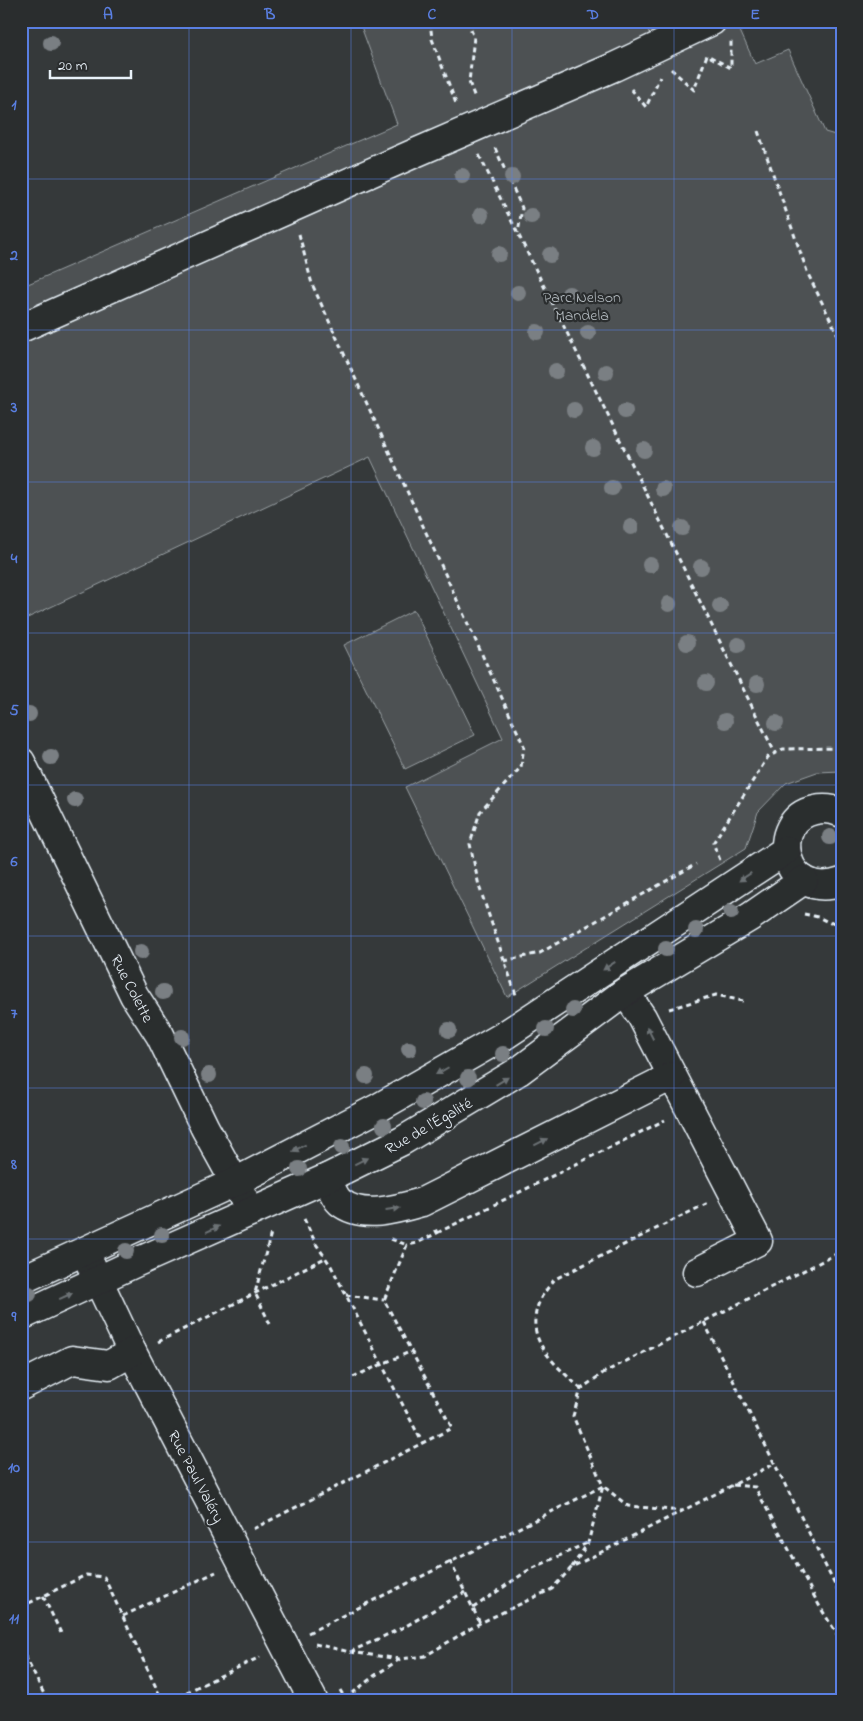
<svg xmlns="http://www.w3.org/2000/svg" width="863" height="1721" viewBox="0 0 863 1721" font-family="'Indie Flower',sans-serif">
	<style>
		.green { fill: #4d5152; stroke: #9aa1a5 }
		.lines { fill: none; stroke-linecap: round; stroke-linejoin: round }
		.minor-casing { stroke: #e8f1f8; stroke-width: 31 }
		.path { stroke: #e8f1f8; stroke-width: 3; stroke-dasharray: 5 4; stroke-linecap: butt }
		.minor { stroke: #2a2d2e; stroke-width: 28 }
		.tree { fill: #7a7f83 }
		.oneway { fill: #6c7275 }
		.grid { fill: none; stroke: #5a7fe2; stroke-width: 1; stroke-opacity: 0.55 }
		.labels { text-anchor: middle; stroke-width: 4.5; stroke-linejoin: round; paint-order: stroke }
		.park-label { font-size: 16px; fill: #b2b9be; stroke: #2a2d2e }
		.street-label { font-size: 16px; fill: #e8f1f8; stroke: #2a2d2e }
		.neatline { fill: none; stroke: #5a7fe2; stroke-width: 2 }
		.grid-label { font-size: 16px; text-anchor: middle; font-weight: bold; fill: #5a7fe2 }
	</style>
	<rect width="100%" height="100%" fill="#35393a"/>
	<filter id="ink" filterUnits="userSpaceOnUse"><feTurbulence type="fractalNoise" baseFrequency=".02" numOctaves="2"/><feDisplacementMap in="SourceGraphic" scale="10" xChannelSelector="R" yChannelSelector="G"/><feConvolveMatrix kernelMatrix="1 2 1 2 8 2 1 2 1" color-interpolation-filters="sRGB"/></filter>
	<g filter="url(#ink)">
		<g class="green">
			<path d="M359,21H644L660,58L736,22L755,64L788,50L825,132L842,137V771L817,772L786,783L758,812L746,848L507,997L405,787L503,738L370,457L21,621V287L397,124Z"/>
			<path d="M414,610L475,735L405,769L344,645Z"/>
		</g>
		<g class="lines">
			<g class="minor-casing">
				<g id="minor">
					<path d="M21,328L415,153L614,67L712,21"/>
					<path d="M21,762L134,995L160,1035L205,1128L243,1197"/>
					<path d="M842,813C833,809 824,808 815,810C767,819 781,903 842,882"/>
					<path d="M625,992L642,1017L758,1241L697,1272"/>
					<path d="M327,1178C330,1185 334,1197 340,1202C362,1220 398,1209 422,1202L672,1076"/>
					<path d="M91,1265L132,1352L313,1700"/>
					<path d="M21,1280L235,1182L378,1108L502,1037L786,850"/>
					<path d="M21,1316L135,1263L327,1178L402,1141L519,1071L625,992L750,917L804,880"/>
					<path d="M21,1386L72,1360L109,1365L132,1352"/>
				</g>
			</g>
			<g class="path">
				<path d="M430,21L432,39L457,106"/>
				<path d="M467,21L474,37L469,82L475,98"/>
				<path d="M671,69L694,90L707,55L731,68V40"/>
				<path d="M631,89L646,107L660,77"/>
				<path d="M758,131L808,274L842,343"/>
				<path d="M495,148L522,208L518,233"/>
				<path d="M479,155L775,753"/>
				<path d="M299,234L312,284L524,746L521,767L480,812L470,844L479,886L516,995"/>
				<path d="M720,860L713,843L768,757L783,749L842,748"/>
				<path d="M804,914L818,917L830,923L842,920"/>
				<path d="M504,961L540,953L696,864"/>
				<path d="M21,988L24,1001V1017"/>
				<path d="M669,1009L716,995L743,1001"/>
				<path d="M304,1219L316,1244L331,1266L423,1444"/>
				<path d="M437,1233L665,1120"/>
				<path d="M391,1239L407,1245"/>
				<path d="M346,1295L384,1300"/>
				<path d="M704,1322L842,1599"/>
				<path d="M270,1324L255,1293L271,1233"/>
				<path d="M158,1342L325,1258"/>
				<path d="M353,1377L412,1351"/>
				<path d="M581,1389C554,1363 521,1339 541,1298C545,1291 550,1285 555,1279L708,1203"/>
				<path d="M733,1485L755,1487L820,1607L842,1642"/>
				<path d="M253,1529L452,1428L384,1300L407,1245L417,1243L437,1233L434,1226"/>
				<path d="M450,1561L480,1623"/>
				<path d="M572,1567L588,1543L603,1486L628,1506L682,1511L774,1464"/>
				<path d="M43,1596L61,1633"/>
				<path d="M21,1607L86,1575L104,1577L162,1700"/>
				<path d="M473,1608L527,1571L587,1543"/>
				<path d="M123,1616L216,1572"/>
				<path d="M308,1633L603,1486L573,1416L581,1389L603,1373L842,1251"/>
				<path d="M315,1644L350,1652L400,1659"/>
				<path d="M21,1648L47,1700"/>
				<path d="M350,1652L406,1626L465,1592"/>
				<path d="M340,1690L346,1700"/>
				<path d="M345,1699L374,1676L400,1659L425,1656L480,1623L552,1589L572,1567L682,1511"/>
				<path d="M92,1700L93,1696"/>
				<path d="M170,1700L260,1657"/>
			</g>
			<use href="#minor" class="minor"/>
		</g>
		<g class="tree">
			<circle cx="51" cy="43" r="8"/>
			<circle cx="462" cy="176" r="8"/>
			<circle cx="512" cy="177" r="8"/>
			<circle cx="481" cy="215" r="8"/>
			<circle cx="531" cy="216" r="8"/>
			<circle cx="499" cy="254" r="8"/>
			<circle cx="550" cy="255" r="8"/>
			<circle cx="518" cy="293" r="8"/>
			<circle cx="569" cy="294" r="8"/>
			<circle cx="537" cy="332" r="8"/>
			<circle cx="588" cy="333" r="8"/>
			<circle cx="556" cy="371" r="8"/>
			<circle cx="606" cy="372" r="8"/>
			<circle cx="574" cy="410" r="8"/>
			<circle cx="625" cy="411" r="8"/>
			<circle cx="593" cy="448" r="8"/>
			<circle cx="644" cy="450" r="8"/>
			<circle cx="612" cy="488" r="8"/>
			<circle cx="663" cy="489" r="8"/>
			<circle cx="631" cy="527" r="8"/>
			<circle cx="682" cy="528" r="8"/>
			<circle cx="650" cy="565" r="8"/>
			<circle cx="701" cy="567" r="8"/>
			<circle cx="669" cy="604" r="8"/>
			<circle cx="720" cy="606" r="8"/>
			<circle cx="687" cy="643" r="8"/>
			<circle cx="738" cy="645" r="8"/>
			<circle cx="706" cy="683" r="8"/>
			<circle cx="757" cy="684" r="8"/>
			<circle cx="29" cy="714" r="8"/>
			<circle cx="725" cy="721" r="8"/>
			<circle cx="776" cy="723" r="8"/>
			<circle cx="51" cy="757" r="8"/>
			<circle cx="75" cy="800" r="8"/>
			<circle cx="830" cy="837" r="8"/>
			<circle cx="731" cy="912" r="8"/>
			<circle cx="696" cy="930" r="8"/>
			<circle cx="666" cy="949" r="8"/>
			<circle cx="141" cy="952" r="8"/>
			<circle cx="163" cy="992" r="8"/>
			<circle cx="573" cy="1010" r="8"/>
			<circle cx="546" cy="1029" r="8"/>
			<circle cx="449" cy="1030" r="8"/>
			<circle cx="182" cy="1037" r="8"/>
			<circle cx="409" cy="1049" r="8"/>
			<circle cx="503" cy="1054" r="8"/>
			<circle cx="209" cy="1075" r="8"/>
			<circle cx="366" cy="1076" r="8"/>
			<circle cx="468" cy="1078" r="8"/>
			<circle cx="423" cy="1102" r="8"/>
			<circle cx="384" cy="1126" r="8"/>
			<circle cx="342" cy="1147" r="8"/>
			<circle cx="299" cy="1169" r="8"/>
			<circle cx="162" cy="1235" r="8"/>
			<circle cx="126" cy="1251" r="8"/>
			<circle cx="29" cy="1294" r="8"/>
		</g>
		<defs><path id="oneway-solid" d="M-6-.8H1V-3.2L6.5 0L1 3.2V.8H-6Z" transform="scale(1.25)"/></defs>
		<g class="oneway">
			<use href="#oneway-solid" transform="translate(745 877) rotate(146)"/>
			<use href="#oneway-solid" transform="translate(609 966) rotate(147)"/>
			<use href="#oneway-solid" transform="translate(650 1033) rotate(-117)"/>
			<use href="#oneway-solid" transform="translate(442 1071) rotate(150)"/>
			<use href="#oneway-solid" transform="translate(502 1081) rotate(-31)"/>
			<use href="#oneway-solid" transform="translate(541 1142) rotate(-27)"/>
			<use href="#oneway-solid" transform="translate(299 1148) rotate(153)"/>
			<use href="#oneway-solid" transform="translate(361 1161) rotate(-26)"/>
			<use href="#oneway-solid" transform="translate(393 1209) rotate(-7)"/>
			<use href="#oneway-solid" transform="translate(213 1229) rotate(-24)"/>
			<use href="#oneway-solid" transform="translate(66 1296) rotate(-25)"/>
		</g>
	</g>
	<path class="grid" d="M189,21V1700M351,21V1700M512,21V1700M674,21V1700M21,179H842M21,330H842M21,482H842M21,633H842M21,785H842M21,936H842M21,1088H842M21,1239H842M21,1391H842M21,1542H842"/>
	<g class="labels">
		<g class="park-label">
			<text x="582" y="302">Parc Nelson<tspan x="582" dy="18">Mandela</tspan></text>
		</g>
		<g class="street-label">
			<text transform="translate(133 988) rotate(62)" y="6">Rue Colette</text>
			<text transform="translate(428 1125) rotate(-30)" y="6">Rue de l'Égalité</text>
			<text transform="translate(197 1476) rotate(62)" y="6">Rue Paul Valéry</text>
		</g>
	</g>
	<rect width="863" height="1721" fill="none" stroke="#2a2d2e" stroke-width="55"/>
	<path d="M50 70v8h81v-8" fill="none" stroke="#e8f1f8" stroke-width="2.5"/>
	<text x="58" y="70" font-size="15" fill="#e8f1f8" stroke="#2a2d2e" stroke-width="4" paint-order="stroke">20 m</text>
	<rect x="28" y="28" width="808" height="1666" class="neatline"/>
	<g class="grid-label">
		<text x="108" y="19">A</text>
		<text x="270" y="19">B</text>
		<text x="432" y="19">C</text>
		<text x="593" y="19">D</text>
		<text x="755" y="19">E</text>
		<text x="14" y="109">1</text>
		<text x="14" y="260">2</text>
		<text x="14" y="412">3</text>
		<text x="14" y="563">4</text>
		<text x="14" y="715">5</text>
		<text x="14" y="866">6</text>
		<text x="14" y="1018">7</text>
		<text x="14" y="1169">8</text>
		<text x="14" y="1321">9</text>
		<text x="14" y="1472">10</text>
		<text x="14" y="1623">11</text>
	</g>
</svg>
